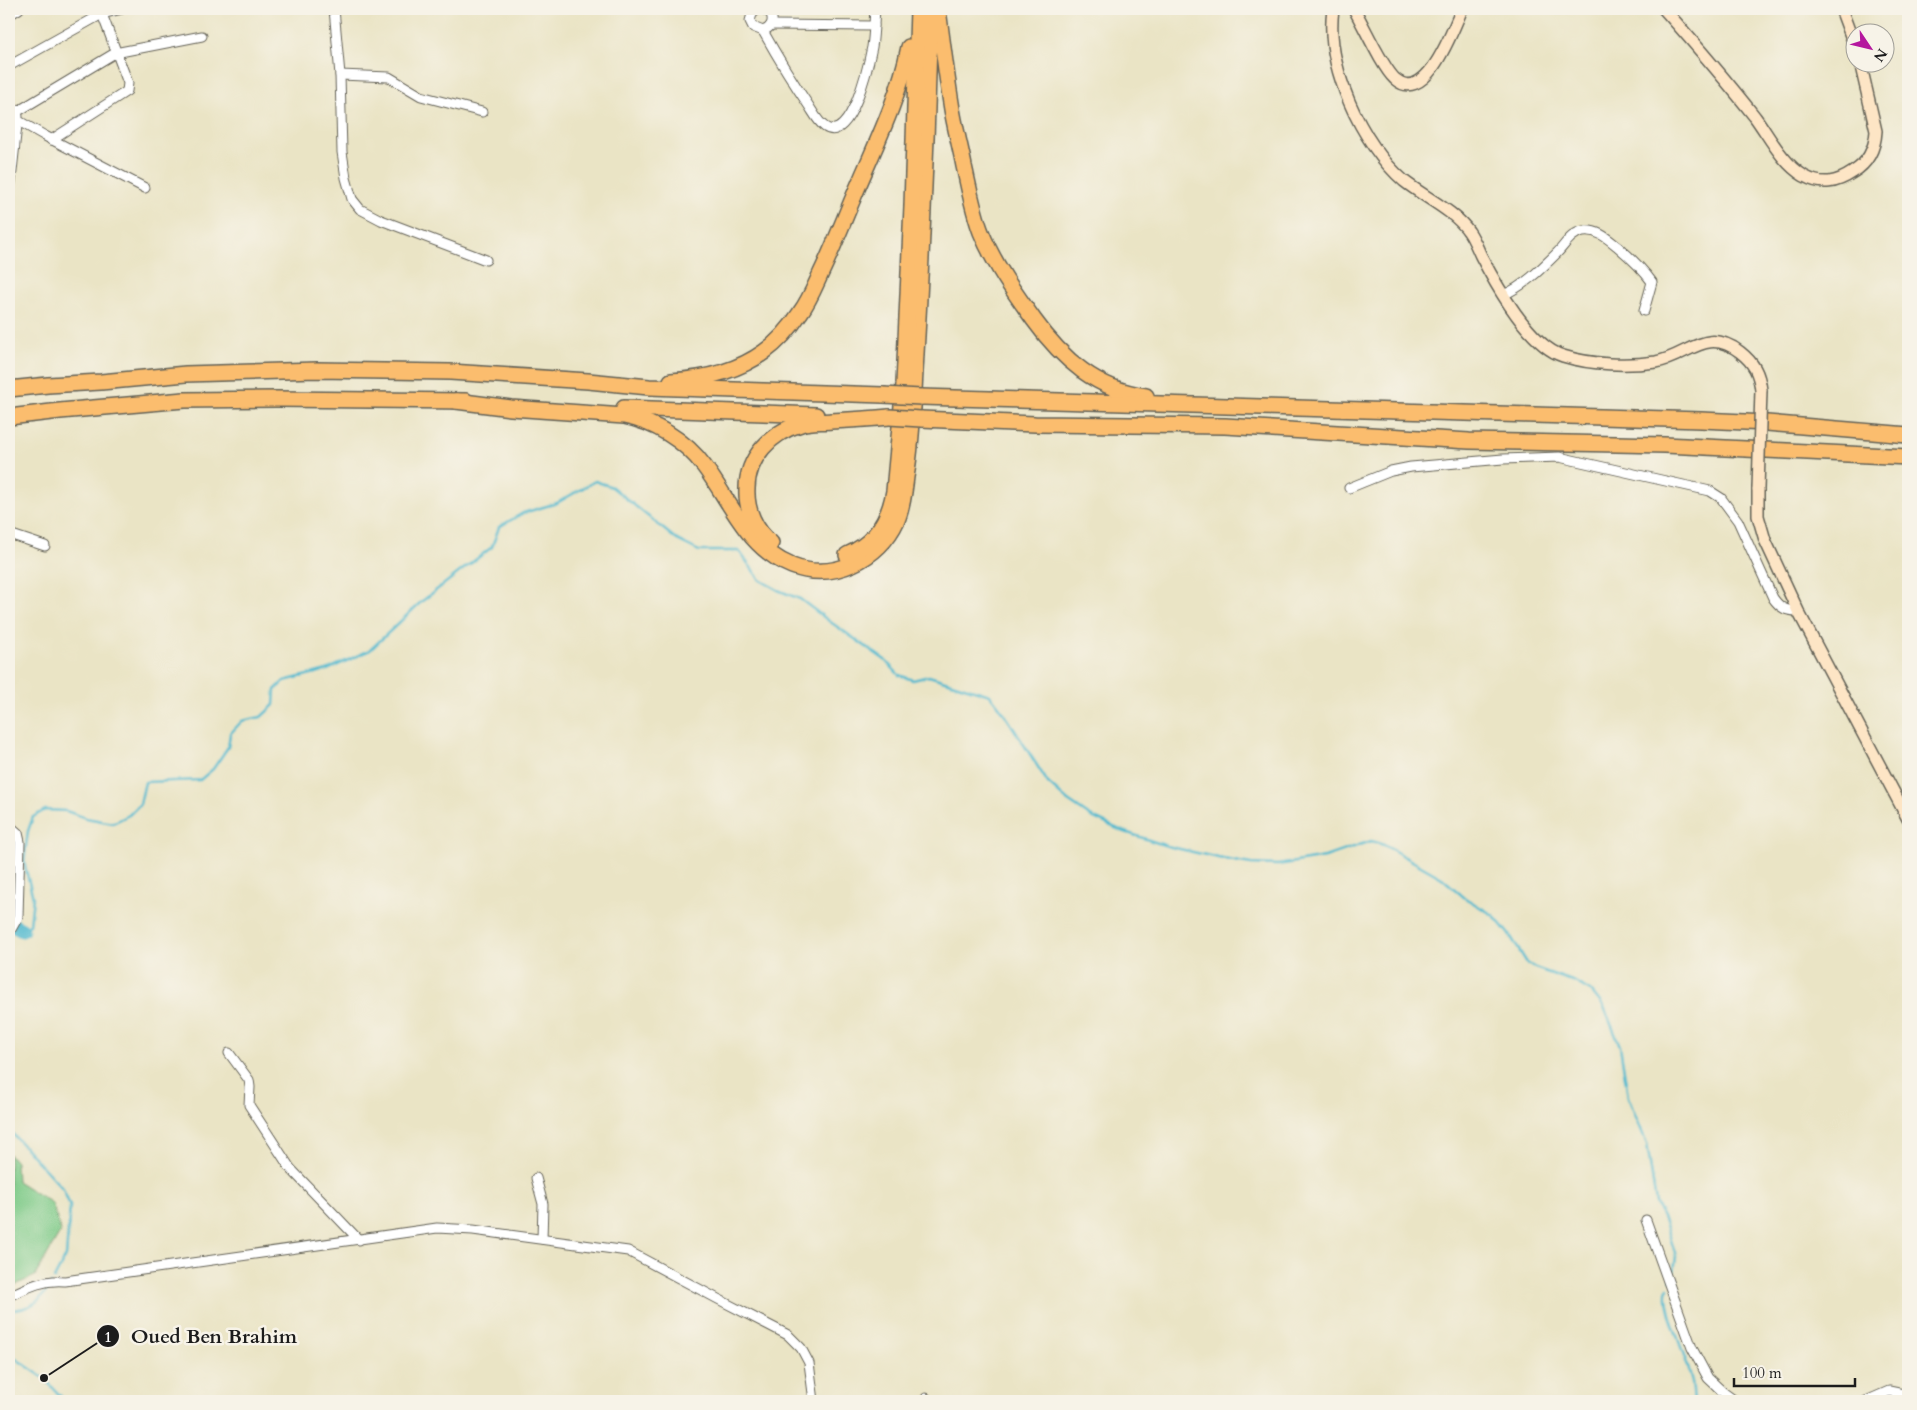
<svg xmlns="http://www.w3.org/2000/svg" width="1917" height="1410" viewBox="0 0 1917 1410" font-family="Cardo,serif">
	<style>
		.green { fill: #7fcb89; stroke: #4e7452 }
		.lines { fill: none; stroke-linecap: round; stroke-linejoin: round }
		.stream { stroke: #51b9cf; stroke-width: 2.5 }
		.river { stroke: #51b9cf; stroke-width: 15 }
		.street-casing { stroke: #646257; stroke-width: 11 }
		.secondary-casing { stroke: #646257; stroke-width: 14 }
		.highway-casing { stroke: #646257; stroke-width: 18 }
		.street { stroke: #fff; stroke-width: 9 }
		.secondary { stroke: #fde5c5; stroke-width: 11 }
		.highway { stroke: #fbbd6e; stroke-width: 15 }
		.secondary-bridge-casing { stroke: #646257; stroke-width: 14; stroke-linecap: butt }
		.highway-bridge-casing { stroke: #646257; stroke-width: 18; stroke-linecap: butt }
		.secondary-bridge { stroke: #fde5c5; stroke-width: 11 }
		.highway-bridge { stroke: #fbbd6e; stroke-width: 15 }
		.leader { fill: none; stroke: #1c1c1c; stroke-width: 2 }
		.callout-dot { fill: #1c1c1c; stroke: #f7f3e8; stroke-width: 2 }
		.mark-label { font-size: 15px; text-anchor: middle; font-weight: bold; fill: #fff }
		.callout-label { font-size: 20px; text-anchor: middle; font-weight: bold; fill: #1c1c1c; stroke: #f7f3e8; stroke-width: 5; stroke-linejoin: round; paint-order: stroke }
	</style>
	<rect width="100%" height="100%" fill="#f7f3e8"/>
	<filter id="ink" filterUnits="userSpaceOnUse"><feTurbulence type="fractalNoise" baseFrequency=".02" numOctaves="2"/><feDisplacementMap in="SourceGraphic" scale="10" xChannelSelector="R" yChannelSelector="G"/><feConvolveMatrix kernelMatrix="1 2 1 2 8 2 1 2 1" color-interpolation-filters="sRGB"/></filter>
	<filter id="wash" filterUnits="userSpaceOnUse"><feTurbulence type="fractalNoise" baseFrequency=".0096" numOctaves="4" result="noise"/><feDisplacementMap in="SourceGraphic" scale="20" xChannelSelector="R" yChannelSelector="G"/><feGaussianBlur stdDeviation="1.12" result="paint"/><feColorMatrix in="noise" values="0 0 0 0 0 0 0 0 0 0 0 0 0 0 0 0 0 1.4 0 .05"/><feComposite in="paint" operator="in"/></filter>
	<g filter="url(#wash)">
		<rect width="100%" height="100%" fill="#eae4c5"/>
		<path class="green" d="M9,1154L16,1162L17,1181L52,1203L61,1231L35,1276L9,1288Z"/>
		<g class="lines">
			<g class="stream">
				<path d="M22,930L30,925L33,898L24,862L28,831L33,817L45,810L66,811L86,818L113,823L129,815L140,804L145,782L200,780L213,769L228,747L230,734L242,721L261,717L274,705L275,690L284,681L327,670L370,650L421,602L492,547L499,527L523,513L557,503L595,481L612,487L677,540L699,551H739L760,580L778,590L800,599L829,621L885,660L899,675L913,680L929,676L990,695L1004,713L1048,783L1068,801L1090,816L1122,831L1167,846L1223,859L1251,864L1278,865L1325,857L1371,841L1384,845L1442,878L1465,898L1493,915L1511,937L1527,963L1535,968L1575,982L1592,992L1604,1007L1620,1046L1628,1097L1647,1144L1656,1203L1666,1224L1676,1256L1674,1272L1671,1280"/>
				<path d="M9,1130L63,1189L70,1206L66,1256L54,1279"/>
				<path d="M1668,1288C1661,1305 1687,1357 1691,1378C1693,1385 1693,1394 1694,1401"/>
				<path d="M9,1310C30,1310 41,1301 51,1284"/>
				<path d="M9,1354L44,1378L65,1401"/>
			</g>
			<path class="river" d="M9,923L22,930"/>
		</g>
	</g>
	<g filter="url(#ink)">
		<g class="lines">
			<g class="street-casing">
				<g id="street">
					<path d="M334,9L340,75L342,152L346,178L352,199L360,209L381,220L486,260"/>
					<path d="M758,9L752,14L750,21L753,27L763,31C771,28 774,22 771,14L764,9"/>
					<path d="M9,15L19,9"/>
					<path d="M771,25L874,26"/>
					<path d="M763,31C777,56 792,81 809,106C813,112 818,122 825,127C851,145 869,62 872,47C874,34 874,21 875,9"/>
					<path d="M9,66L102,14L122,9"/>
					<path d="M340,75L389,77L421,96L482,112"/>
					<path d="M9,112L20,110L115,53L202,36"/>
					<path d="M17,120L45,136L145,188"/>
					<path d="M51,140L127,91L128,83L102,14"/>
					<path d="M9,199L18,116"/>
					<path d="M1503,295C1523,287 1542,268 1557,253C1565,245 1571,233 1583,231C1597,229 1607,238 1617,246C1630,257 1642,268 1652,282L1644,311"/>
					<path d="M1349,488L1391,471L1411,467L1503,459L1559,457L1710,491L1721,498L1738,521L1773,598C1780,608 1786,611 1798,611"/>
					<path d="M9,534L45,546"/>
					<path d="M9,825L18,833L20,842L18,917L9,933"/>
					<path d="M229,1053L249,1080L250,1087L249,1105L290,1168L359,1240"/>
					<path d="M536,1178L543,1204L542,1239"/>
					<path d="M1646,1220L1692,1348L1708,1378L1724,1393L1735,1401"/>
					<path d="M9,1296C28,1287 44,1279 65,1281L437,1228L473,1230L628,1251L718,1299L788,1335L801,1348L809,1363L814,1401"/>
					<path d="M926,1398L927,1401"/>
					<path d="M1866,1401L1889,1391L1908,1395"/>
				</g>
			</g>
			<g class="secondary-casing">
				<g id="secondary">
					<path d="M1333,9C1325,65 1361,144 1404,181C1424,197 1455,211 1469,232C1474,239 1477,248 1481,256C1496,285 1530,346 1563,356C1592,365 1627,366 1656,362C1689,356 1706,326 1740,352C1754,363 1759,373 1761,390"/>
					<path d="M1354,9C1364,26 1382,67 1395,79C1426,106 1453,29 1462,9"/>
					<path d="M1664,9C1695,44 1726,80 1755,117C1769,136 1782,163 1804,176C1822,186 1837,183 1853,172C1868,163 1875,148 1876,131L1860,62"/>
					<path d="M1841,9L1854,44"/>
					<path d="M1758,489V516L1765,540L1798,611L1908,819"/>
				</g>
			</g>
			<g class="highway-casing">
				<g id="highway">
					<path d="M938,9C942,40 946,72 951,103C954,124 960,145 964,166C969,188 973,211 981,232C994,264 1014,292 1034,320C1062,359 1097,390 1146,396"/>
					<path d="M671,381C704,379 738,371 764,352C778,342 791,327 800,313C809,301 815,286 821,273C833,248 843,222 854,196C874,148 899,99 909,47"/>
					<path d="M9,389L48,385L101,382L186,374L317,370L450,372L588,381L649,387L883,395"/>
					<path d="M921,397L1701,420L1767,423L1908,435"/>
					<path d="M456,401L511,408L624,416C654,422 685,440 704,466C731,502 747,548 792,566C833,582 879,559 897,520C903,506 904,492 906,477C912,442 913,408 915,372C922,251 927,130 930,9"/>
					<path d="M624,408L816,415"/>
					<path d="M9,417L60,411L184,400L277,399L466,401"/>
					<path d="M921,419L1035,424L1225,426L1469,441L1665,445L1908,457"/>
					<path d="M771,543C755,530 746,510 747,489C747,458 771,432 801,424C810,421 822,422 831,421C850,420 869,419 889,417"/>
					<path d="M847,555C875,543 889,521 894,491L904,384L912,206L918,9"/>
				</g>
			</g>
			<use href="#street" class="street"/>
			<use href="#secondary" class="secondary"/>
			<use href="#highway" class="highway"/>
			<g class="secondary-bridge-casing">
				<path id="secondary-bridge" d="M1758,489L1761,390"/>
			</g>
			<g class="highway-bridge-casing">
				<g id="highway-bridge">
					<path d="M883,395L921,397"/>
					<path d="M889,417L921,419"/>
				</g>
			</g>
			<use href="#secondary-bridge" class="secondary-bridge"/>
			<use href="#highway-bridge" class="highway-bridge"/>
		</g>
	</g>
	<path class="leader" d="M44 1378L108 1336"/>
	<g class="callout-dot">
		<circle cx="44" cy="1378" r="5"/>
		<circle cx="108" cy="1336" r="12"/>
	</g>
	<g class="mark-label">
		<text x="108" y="1342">1</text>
	</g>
	<g class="callout-label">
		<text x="214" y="1343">Oued Ben Brahim</text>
	</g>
	<rect width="1917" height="1410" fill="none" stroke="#f7f3e8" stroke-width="30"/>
	<g transform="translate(1870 48) rotate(125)"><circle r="24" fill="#f7f3e8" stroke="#9f9d96"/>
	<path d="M0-4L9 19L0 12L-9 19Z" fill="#b5179e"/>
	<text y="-8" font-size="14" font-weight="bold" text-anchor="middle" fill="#1c1c1c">N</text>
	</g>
	<path d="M1734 1378v8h121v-8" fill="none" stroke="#1c1c1c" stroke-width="2.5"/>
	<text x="1742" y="1378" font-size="15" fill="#1c1c1c" stroke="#f7f3e8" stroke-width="4" paint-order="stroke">100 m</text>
</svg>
